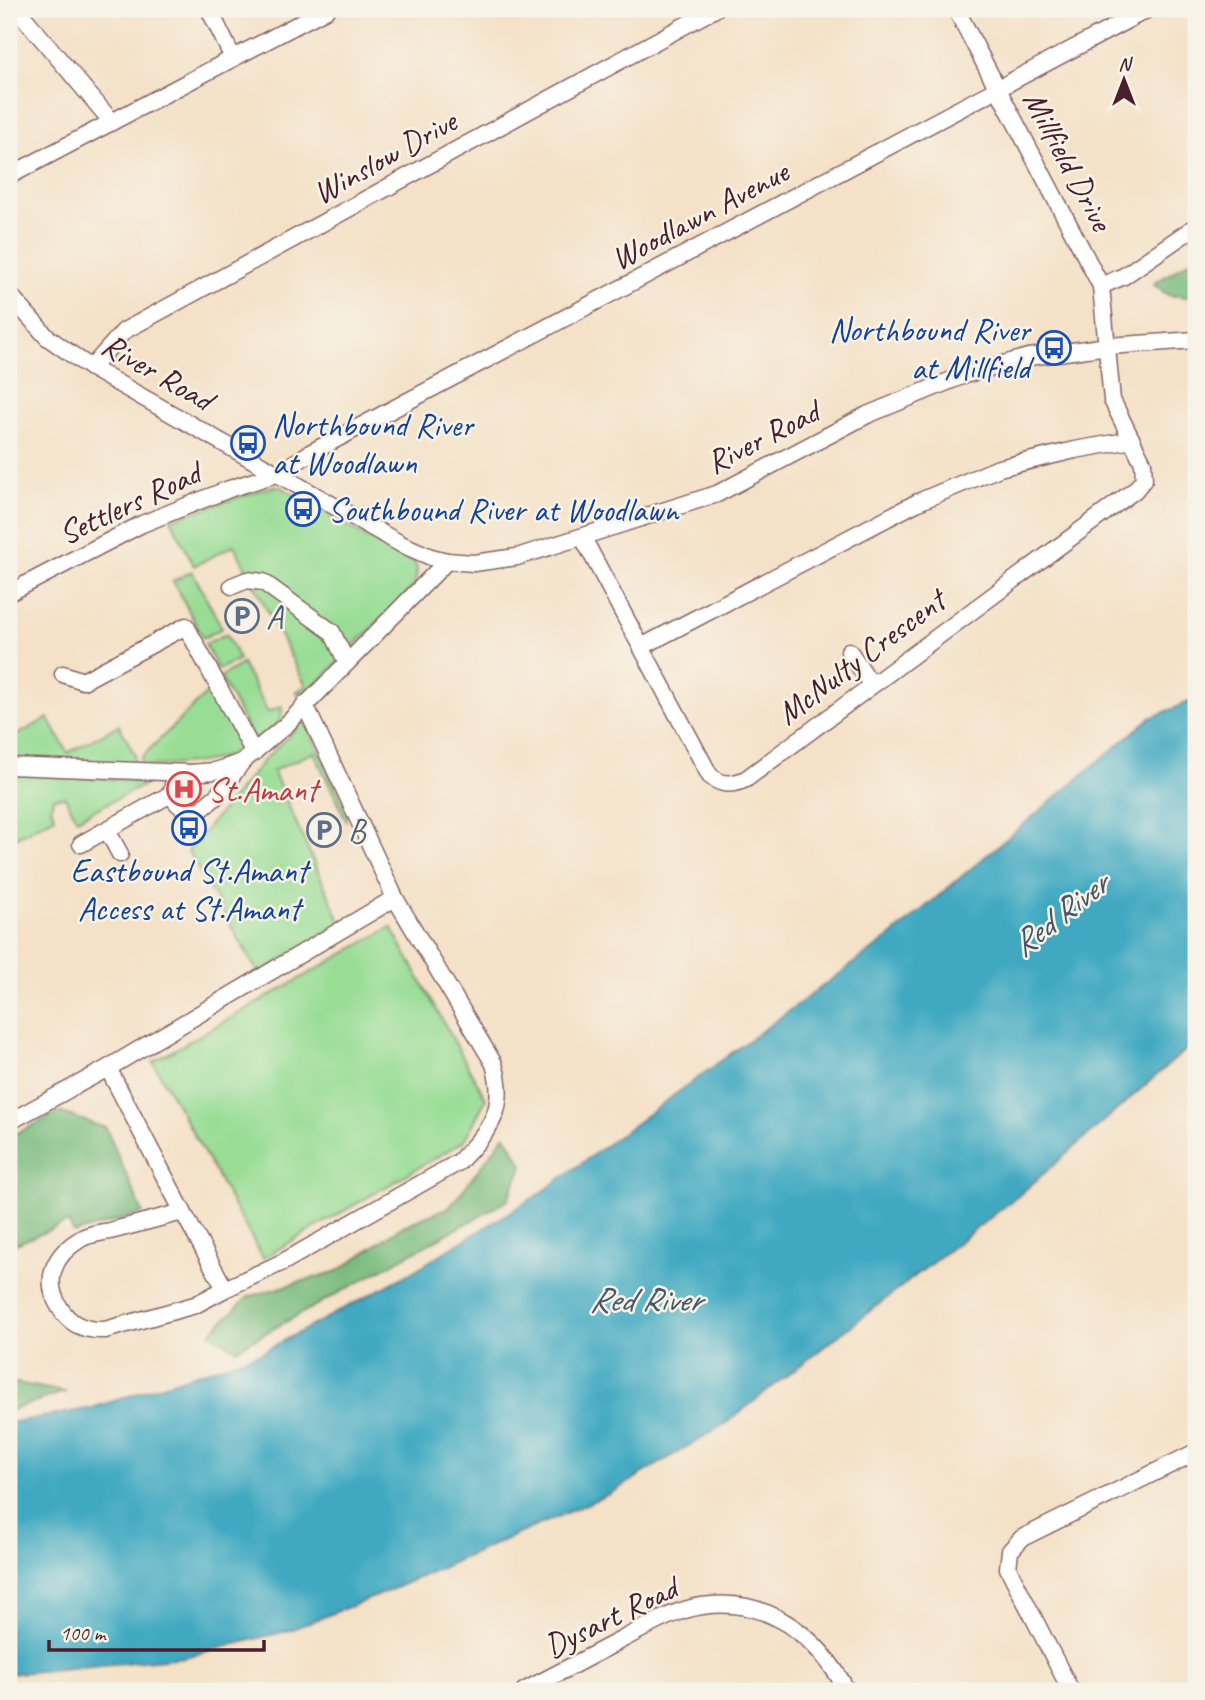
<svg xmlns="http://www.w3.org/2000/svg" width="1205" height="1700" viewBox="0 0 1205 1700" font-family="Caveat,sans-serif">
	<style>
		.green { fill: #99dd95; stroke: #727e60; stroke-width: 2 }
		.forest { fill: #7abc7e; stroke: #626e54; stroke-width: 2 }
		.water { fill: #41a9c1; stroke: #466476; stroke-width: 2 }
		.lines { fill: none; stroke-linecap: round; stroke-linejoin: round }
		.minor-casing { stroke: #866362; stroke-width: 19 }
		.minor { stroke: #fff; stroke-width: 16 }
		.labels { text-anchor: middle; stroke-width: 5; stroke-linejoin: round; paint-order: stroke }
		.street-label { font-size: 33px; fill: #4a1f2b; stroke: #f7f3e8 }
		.transit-label { font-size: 33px; fill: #164399; stroke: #f7f3e8; text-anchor: start }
		.service-label { font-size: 33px; fill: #4e5e75; stroke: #f7f3e8; text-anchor: start }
		.health-label { font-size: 33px; fill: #be3a42; stroke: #f7f3e8; text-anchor: start }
		.water-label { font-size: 35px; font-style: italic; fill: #465667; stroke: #f7f3e8 }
	</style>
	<rect width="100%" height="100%" fill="#f7f3e8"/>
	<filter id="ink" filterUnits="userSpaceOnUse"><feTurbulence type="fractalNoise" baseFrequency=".0143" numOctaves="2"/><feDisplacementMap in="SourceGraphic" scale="14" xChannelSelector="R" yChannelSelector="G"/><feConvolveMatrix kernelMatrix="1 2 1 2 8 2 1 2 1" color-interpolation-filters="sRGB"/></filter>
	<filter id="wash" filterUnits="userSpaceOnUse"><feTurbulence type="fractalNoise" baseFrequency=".00686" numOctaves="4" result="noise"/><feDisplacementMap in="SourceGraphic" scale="28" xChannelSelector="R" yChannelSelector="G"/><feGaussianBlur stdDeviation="1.57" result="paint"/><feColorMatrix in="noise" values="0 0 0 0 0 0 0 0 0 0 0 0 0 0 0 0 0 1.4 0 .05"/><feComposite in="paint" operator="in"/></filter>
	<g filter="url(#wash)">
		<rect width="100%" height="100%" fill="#f4e1c7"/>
		<g class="green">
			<path d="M273,486L281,487L390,551L415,563L417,570L415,585L305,695L296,692L306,686L234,545L194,566L171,519Z"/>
			<path d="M192,571L222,628L203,638L173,581Z"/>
			<path d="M226,634L239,659L218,670L205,644Z"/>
			<path d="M242,664L268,712L282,706L281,720L257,740L253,738L220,677Z"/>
			<path d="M211,689L239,739L241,746C227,765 162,765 140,766L142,757Z"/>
			<path d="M48,718L68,753L119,725L135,755L133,766L16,759L15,736Z"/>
			<path d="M302,723L307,724L348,814L346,820L314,752L273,771L341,923L259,974L188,851L265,759Z"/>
			<path d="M13,774L148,781V783L77,819L65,797L53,798L51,808L55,817L9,841V778Z"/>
			<path d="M391,927L486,1099L464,1141L263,1258L153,1062Z"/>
		</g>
		<g class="forest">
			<path d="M1196,257V298L1168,295L1153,284Z"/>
			<path d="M59,1112L106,1128L143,1213L74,1233L68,1222L9,1247V1137Z"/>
			<path d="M505,1135L523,1165L507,1201L236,1349L210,1333L248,1297L338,1271L403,1226L450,1207Z"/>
			<path d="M9,1379L11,1382L64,1392L9,1411Z"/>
		</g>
		<path class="water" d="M1196,699V1041L1018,1196L726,1423L609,1494L379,1595L290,1630L185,1657L9,1674V1423L92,1408L261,1353L407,1275L541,1193L891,936L1150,718Z"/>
	</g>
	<g filter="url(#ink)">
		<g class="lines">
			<g class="minor-casing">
				<g id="minor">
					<path d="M17,9L112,122"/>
					<path d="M209,9L233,58"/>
					<path d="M9,176L327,9"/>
					<path d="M1101,286L1124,276L1196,226"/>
					<path d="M9,294L47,337L91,368L401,544L431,557L447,561L474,563L517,557L717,494L867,415L964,375L1029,357L1108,346L1196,340"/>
					<path d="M91,368L124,331L715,9"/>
					<path d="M583,538L710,776C722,786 733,785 746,779L1135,490L1144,479L1143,463L1112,400L1101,286L956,9"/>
					<path d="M232,586L247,580L263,582L332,632L347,663"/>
					<path d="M9,593L142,524L229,489L279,473L310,453L1148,9"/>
					<path d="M643,646L918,502L999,468L1075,450L1132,440"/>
					<path d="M849,651L871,684"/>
					<path d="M63,674L83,681L186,626L254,753"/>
					<path d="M9,766L190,773L215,771L242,762"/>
					<path d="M190,773L173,785C170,803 182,810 199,811L218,795L242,762L286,725L447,561"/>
					<path d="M107,830L120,854"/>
					<path d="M81,844L171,794"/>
					<path d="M108,1068L183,1212"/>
					<path d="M9,1122L108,1068L395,898"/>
					<path d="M225,1289L195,1305L105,1330C86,1331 70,1325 60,1308C43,1281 53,1256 79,1240C87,1234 100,1233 110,1231C134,1225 159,1218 183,1212L225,1289L283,1262L459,1162C490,1129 508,1110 494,1064L395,898L305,705"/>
					<path d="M524,1691C557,1674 590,1656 623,1639C648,1626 674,1610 702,1606C767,1596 818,1636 847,1691"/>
					<path d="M1071,1691L1008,1568L1010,1551L1022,1538L1196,1452"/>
				</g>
			</g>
			<use href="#minor" class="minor"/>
		</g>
	</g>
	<defs>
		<g id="bus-ring" transform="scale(1.75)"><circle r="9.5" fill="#f7f3e8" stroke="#1a4fb4" stroke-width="1.5"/><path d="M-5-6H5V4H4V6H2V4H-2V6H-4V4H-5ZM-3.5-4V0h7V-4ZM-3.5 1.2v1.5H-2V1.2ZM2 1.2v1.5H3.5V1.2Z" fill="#1a4fb4"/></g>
		<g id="parking-ring" transform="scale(1.75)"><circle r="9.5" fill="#f7f3e8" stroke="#5c6f8a" stroke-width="1.5"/><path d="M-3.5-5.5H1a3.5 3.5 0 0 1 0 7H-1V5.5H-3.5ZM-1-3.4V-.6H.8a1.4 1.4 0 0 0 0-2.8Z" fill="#5c6f8a"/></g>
		<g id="hospital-ring" transform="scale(1.75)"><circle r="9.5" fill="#f7f3e8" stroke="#e0444e" stroke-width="1.5"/><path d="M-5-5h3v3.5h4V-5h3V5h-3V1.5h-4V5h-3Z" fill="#e0444e"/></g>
	</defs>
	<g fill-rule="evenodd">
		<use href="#bus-ring" x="1054" y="348"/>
		<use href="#bus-ring" x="248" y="443"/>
		<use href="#bus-ring" x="303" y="509"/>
		<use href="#parking-ring" x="242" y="616"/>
		<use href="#hospital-ring" x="184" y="789"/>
		<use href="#bus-ring" x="189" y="828"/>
		<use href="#parking-ring" x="324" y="830"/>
	</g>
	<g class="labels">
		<g class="street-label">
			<text transform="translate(384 156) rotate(-29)" y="12">Winslow Drive</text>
			<text transform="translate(1069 160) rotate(62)" y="12">Millfield Drive</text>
			<text transform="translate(699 214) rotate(-28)" y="12">Woodlawn Avenue</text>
			<text transform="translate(158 371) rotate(30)" y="12">River Road</text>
			<text transform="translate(762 436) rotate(-27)" y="12">River Road</text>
			<text transform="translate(129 502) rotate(-25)" y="12">Settlers Road</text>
			<text transform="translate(860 656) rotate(-37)" y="12">McNulty Crescent</text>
			<text transform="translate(610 1616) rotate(-26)" y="12">Dysart Road</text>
		</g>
		<g class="transit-label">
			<text x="1030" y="341" text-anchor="end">Northbound River<tspan x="1030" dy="38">at Millfield</tspan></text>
			<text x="272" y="436">Northbound River<tspan x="272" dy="38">at Woodlawn</tspan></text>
			<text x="328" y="521">Southbound River at Woodlawn</text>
			<text x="189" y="882" text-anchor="middle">Eastbound St.Amant<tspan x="189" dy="38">Access at St.Amant</tspan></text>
		</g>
		<g class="service-label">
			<text x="266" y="628">A</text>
			<text x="348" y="842">B</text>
		</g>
		<g class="health-label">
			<text x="208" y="801">St.Amant</text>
		</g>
		<g class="water-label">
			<text transform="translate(1059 914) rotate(-38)" y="12">Red River</text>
			<text x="645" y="1311">Red River</text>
		</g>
	</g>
	<rect width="1205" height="1700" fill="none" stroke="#f7f3e8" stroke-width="35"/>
	<g transform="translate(1124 80)" stroke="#f7f3e8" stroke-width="5" paint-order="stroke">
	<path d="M0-5L12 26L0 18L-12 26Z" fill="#4a1f2b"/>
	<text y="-10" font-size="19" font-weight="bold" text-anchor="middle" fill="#4a1f2b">N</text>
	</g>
	<path d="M49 1640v10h215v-10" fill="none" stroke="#4a1f2b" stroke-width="3.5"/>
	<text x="60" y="1640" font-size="21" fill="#4a1f2b" stroke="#f7f3e8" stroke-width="5" paint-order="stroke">100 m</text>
</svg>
